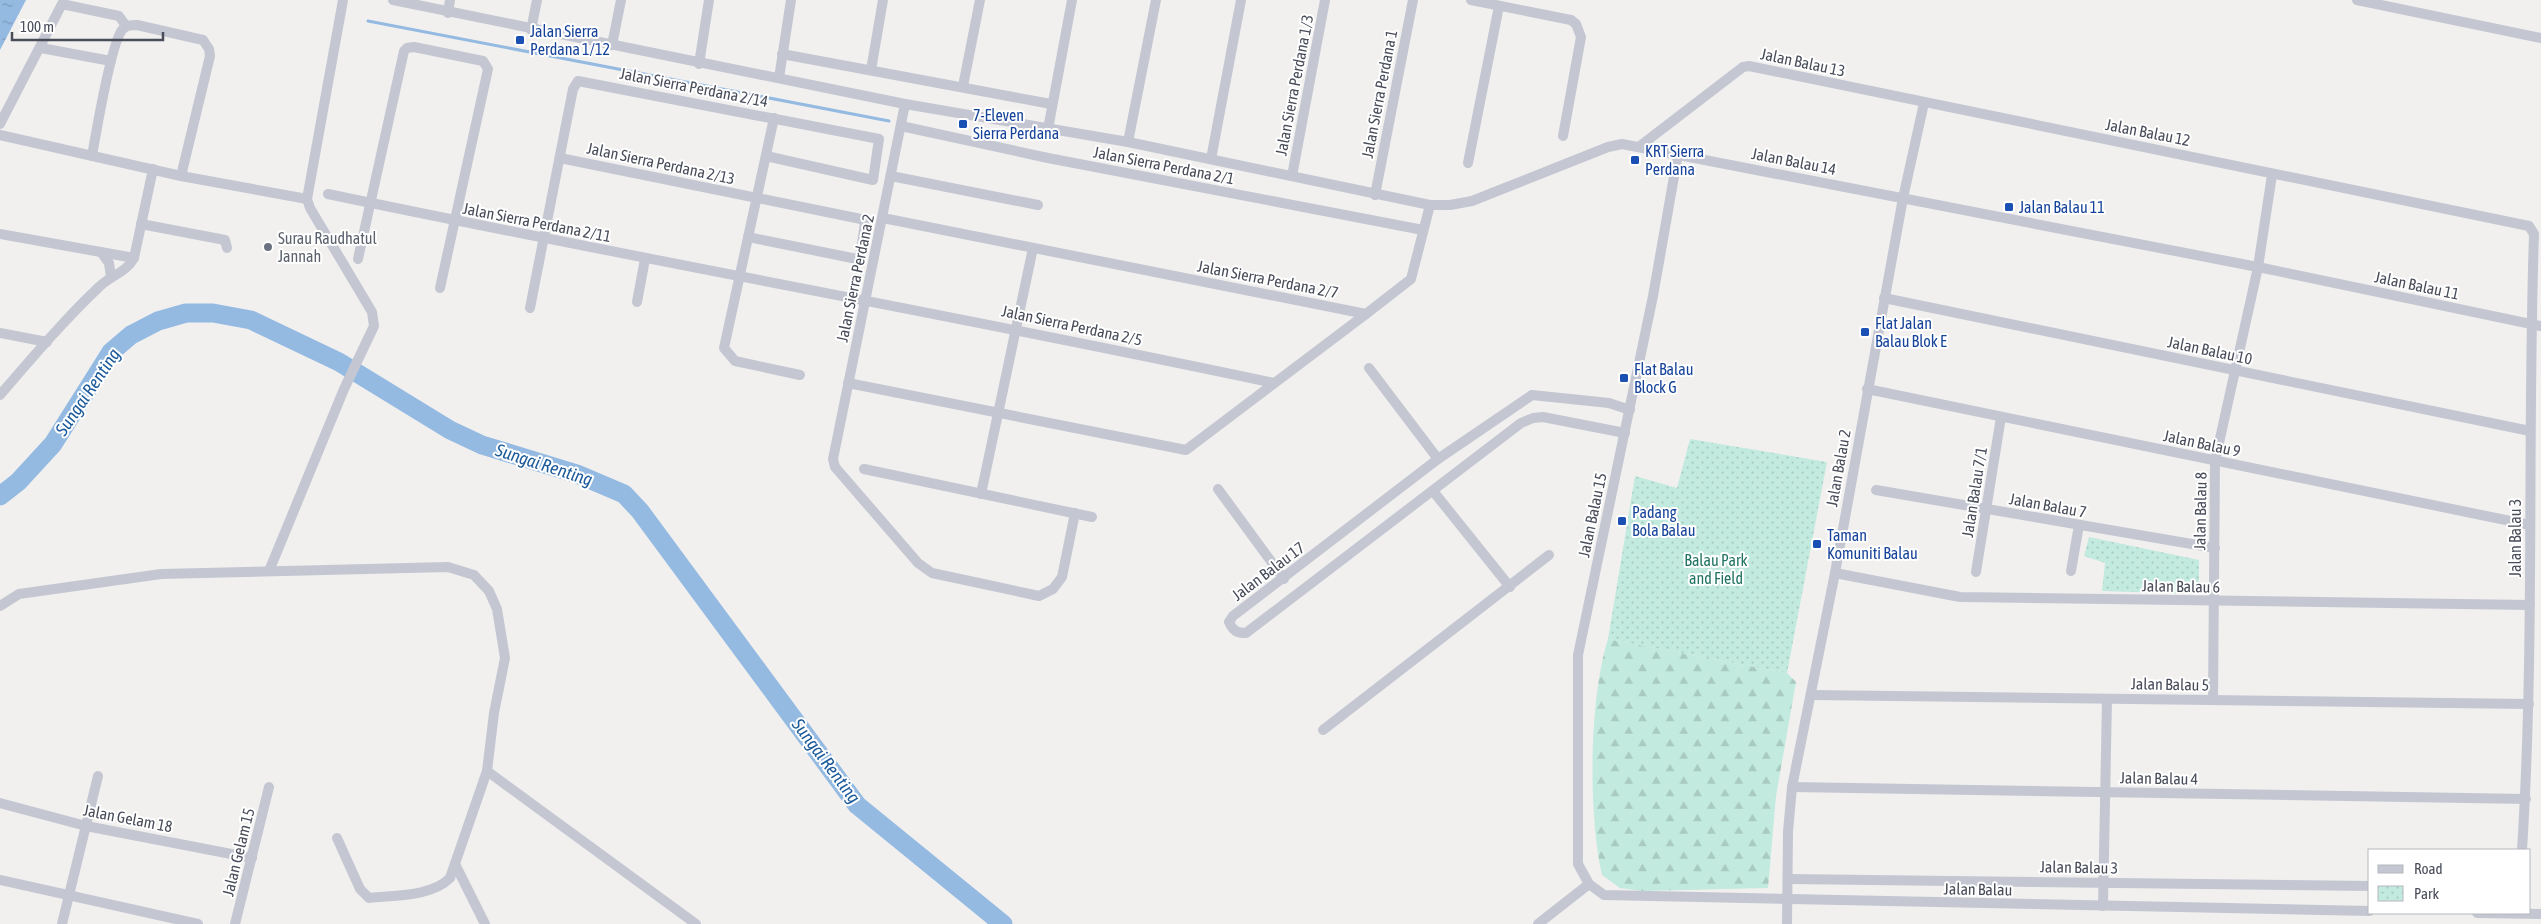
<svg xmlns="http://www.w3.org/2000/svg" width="2541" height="924" viewBox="0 0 2541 924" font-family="'Asap Condensed',sans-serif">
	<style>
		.forest { fill: url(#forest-firs) }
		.park { fill: url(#park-dots) }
		.water { fill: url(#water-ripples) }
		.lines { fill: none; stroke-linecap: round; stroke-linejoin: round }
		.stream { stroke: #94bae2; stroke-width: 3 }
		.river { stroke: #94bae2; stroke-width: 19 }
		.minor { stroke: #c4c7d2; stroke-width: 10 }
		.transit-dot { fill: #1a4fb4; stroke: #fff; stroke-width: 2 }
		.worship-dot { fill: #6b7280; stroke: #fff; stroke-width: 2 }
		.labels { text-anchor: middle; stroke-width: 4; stroke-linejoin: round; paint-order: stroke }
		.transit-label { font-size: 16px; fill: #164399; stroke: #fff; text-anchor: start }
		.street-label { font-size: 16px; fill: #494d5a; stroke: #fff }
		.worship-label { font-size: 16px; fill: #5b616d; stroke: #fff; text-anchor: start }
		.park-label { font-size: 16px; fill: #217463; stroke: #fff }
		.water-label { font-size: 18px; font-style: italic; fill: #1c5a9a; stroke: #fff }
	</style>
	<defs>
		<pattern id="forest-firs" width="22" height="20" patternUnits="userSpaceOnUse" patternTransform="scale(1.25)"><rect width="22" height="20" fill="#c2eade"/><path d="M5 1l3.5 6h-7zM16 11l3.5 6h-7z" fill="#a8cac1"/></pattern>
		<pattern id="park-dots" width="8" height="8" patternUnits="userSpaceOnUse" patternTransform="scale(1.25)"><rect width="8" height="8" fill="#c2eade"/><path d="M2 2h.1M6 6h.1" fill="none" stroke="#a8cac1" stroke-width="1.8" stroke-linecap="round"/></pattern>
		<pattern id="water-ripples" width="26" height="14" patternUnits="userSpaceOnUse" patternTransform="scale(1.25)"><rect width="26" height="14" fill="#94bae2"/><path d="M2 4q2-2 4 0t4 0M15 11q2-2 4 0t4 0" fill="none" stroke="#7b99ba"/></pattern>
	</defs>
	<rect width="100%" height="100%" fill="#f1f0ef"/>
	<path class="forest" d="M1608,639L1787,673L1796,682L1776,796L1768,888L1642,891L1620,888L1602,875C1588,814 1589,699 1608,639Z"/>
	<g class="park">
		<path d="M1690,439L1827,462L1787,673L1608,639L1635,476L1677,488Z"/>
		<path d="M2089,537L2199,560V594L2102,591L2105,563L2084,556Z"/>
	</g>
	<path class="water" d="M0,0H26L0,50Z"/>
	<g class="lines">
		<path class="stream" d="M368,21L889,121"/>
		<path class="river" d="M0,496L18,482L53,444L111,352L131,335L158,321L186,313H213L251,320L339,362L450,430L482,445L577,474L624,494L640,511L857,805L1003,924"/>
		<g class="minor">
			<path d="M393,0L905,104L1128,142L1430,205H1450L1472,201L1608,147L1622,144L2258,267L2541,326"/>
			<path d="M1471,0L1571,20L1576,24L1581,37L1563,136"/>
			<path d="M2357,0L2541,38"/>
			<path d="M448,13L450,0"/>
			<path d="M531,30L537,0"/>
			<path d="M612,45L621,0"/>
			<path d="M41,48L111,61"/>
			<path d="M782,54L1051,104"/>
			<path d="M699,64L709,0"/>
			<path d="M871,70L883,0"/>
			<path d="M779,78L791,0"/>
			<path d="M963,86L980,0"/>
			<path d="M905,104L833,459L835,467L918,563L932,573L1039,596L1053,589L1062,577L1075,513"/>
			<path d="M774,118L724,348L735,361L800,375"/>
			<path d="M0,124L62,4L119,16L126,26"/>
			<path d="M901,126L1048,158L1423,230"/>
			<path d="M1048,129L1072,0"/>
			<path d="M0,135L181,176L307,199"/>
			<path d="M1128,142L1156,0"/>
			<path d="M1640,146L1743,67L1749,66L2529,226L2534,234C2527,439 2535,645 2522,850"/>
			<path d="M1678,154L1653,296L1578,655V864L1589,884L1604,895L2370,911"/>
			<path d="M92,156C96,133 111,44 122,30C126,25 131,25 137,25L203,40L209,49L210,56L181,176"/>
			<path d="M560,158L861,219L865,223L860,257L857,259L748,237"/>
			<path d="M1211,159L1241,0"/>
			<path d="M1468,163L1499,6"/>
			<path d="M891,176L1038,205"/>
			<path d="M1292,176L1325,0"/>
			<path d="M328,194C643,260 959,316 1274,383"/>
			<path d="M1375,195L1413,0"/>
			<path d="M883,218L1366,314L1411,279L1430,205"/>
			<path d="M141,224L225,240L227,248"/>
			<path d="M0,234L134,258"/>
			<path d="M101,252L109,263L111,277"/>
			<path d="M358,259L404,51L407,48L414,47L483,61L488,69L440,288"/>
			<path d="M1884,298L2530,431"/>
			<path d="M637,302L645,259"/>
			<path d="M530,308L573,89L578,81L879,139L873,180L766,156"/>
			<path d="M0,333L47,342"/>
			<path d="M1369,368L1438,459"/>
			<path d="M848,383L1186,450L1366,314"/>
			<path d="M1867,389L2530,525"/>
			<path d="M0,395C32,358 64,320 99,287C111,275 126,273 134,258L153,169"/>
			<path d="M1625,433L1543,417L1533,418L1521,423L1246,633C1237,633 1233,631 1229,622L1233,616L1438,459L1532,395L1609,403L1630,410"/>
			<path d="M864,469L1092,517"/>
			<path d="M1218,489L1284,579"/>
			<path d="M1876,490L2215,548"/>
			<path d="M1433,491L1510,587"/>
			<path d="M981,494L1033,248"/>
			<path d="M269,571L344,389L374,326L372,312L310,208L307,199L343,0"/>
			<path d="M2071,571L2079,525"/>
			<path d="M1976,572L2001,417"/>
			<path d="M1835,573L1960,597L2530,605"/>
			<path d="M0,606L19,594L161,574L448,567L474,575L489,591L497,609L505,658L494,713L487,771L696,924"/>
			<path d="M1812,695L2529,704"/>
			<path d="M2213,700L2215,461L2258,267L2272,175"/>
			<path d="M1323,730L1549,555"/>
			<path d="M1792,787L2526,799"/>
			<path d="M0,803L86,826L252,858"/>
			<path d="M337,838L360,889L369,898C394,895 431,897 450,878L487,771"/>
			<path d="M455,864L485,924"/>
			<path d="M1788,879L2370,886"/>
			<path d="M0,880L198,924"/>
			<path d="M2103,906L2107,699"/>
			<path d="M2477,913L2541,914"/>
			<path d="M62,924L98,776"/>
			<path d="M235,924L269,787"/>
			<path d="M1538,924L1589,884"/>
			<path d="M1787,924L1788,832L1792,787L1835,573L1903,198L1924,103"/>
		</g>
	</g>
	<g class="transit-dot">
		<rect x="515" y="35" width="10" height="10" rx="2.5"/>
		<rect x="958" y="119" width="10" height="10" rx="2.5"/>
		<rect x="1630" y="155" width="10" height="10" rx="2.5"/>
		<rect x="2004" y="202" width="10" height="10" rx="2.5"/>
		<rect x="1860" y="327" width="10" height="10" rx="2.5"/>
		<rect x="1619" y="373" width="10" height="10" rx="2.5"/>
		<rect x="1617" y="516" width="10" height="10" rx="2.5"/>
		<rect x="1812" y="539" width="10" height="10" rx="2.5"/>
	</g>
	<circle class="worship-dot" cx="268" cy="247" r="5"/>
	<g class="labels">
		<g class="transit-label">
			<text x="530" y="37">Jalan Sierra<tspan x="530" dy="18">Perdana 1/12</tspan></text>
			<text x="973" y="121">7-Eleven<tspan x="973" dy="18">Sierra Perdana</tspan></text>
			<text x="1645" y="157">KRT Sierra<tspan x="1645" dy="18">Perdana</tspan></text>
			<text x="2019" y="213">Jalan Balau 11</text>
			<text x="1875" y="329">Flat Jalan<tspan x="1875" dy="18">Balau Blok E</tspan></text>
			<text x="1634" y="375">Flat Balau<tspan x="1634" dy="18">Block G</tspan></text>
			<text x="1632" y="518">Padang<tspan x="1632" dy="18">Bola Balau</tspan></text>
			<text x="1827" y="541">Taman<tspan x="1827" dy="18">Komuniti Balau</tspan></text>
		</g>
		<g class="street-label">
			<text transform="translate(1803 62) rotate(12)" y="6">Jalan Balau 13</text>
			<text transform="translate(1294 85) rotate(-79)" y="6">Jalan Sierra Perdana 1/3</text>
			<text transform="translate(694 87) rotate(11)" y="6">Jalan Sierra Perdana 2/14</text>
			<text transform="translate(1379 94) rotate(-79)" y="6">Jalan Sierra Perdana 1</text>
			<text transform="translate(2148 132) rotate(11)" y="6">Jalan Balau 12</text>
			<text transform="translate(1794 161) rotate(11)" y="6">Jalan Balau 14</text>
			<text transform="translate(661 163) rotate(12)" y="6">Jalan Sierra Perdana 2/13</text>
			<text transform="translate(1164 165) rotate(11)" y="6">Jalan Sierra Perdana 2/1</text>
			<text transform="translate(537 222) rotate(11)" y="6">Jalan Sierra Perdana 2/11</text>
			<text transform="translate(855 278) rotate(-78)" y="6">Jalan Sierra Perdana 2</text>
			<text transform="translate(1268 279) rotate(11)" y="6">Jalan Sierra Perdana 2/7</text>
			<text transform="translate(2417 285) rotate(12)" y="6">Jalan Balau 11</text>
			<text transform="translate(1072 325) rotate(12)" y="6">Jalan Sierra Perdana 2/5</text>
			<text transform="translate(2210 350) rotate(12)" y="6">Jalan Balau 10</text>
			<text transform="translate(2202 443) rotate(12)" y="6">Jalan Balau 9</text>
			<text transform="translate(1838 468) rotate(-80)" y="6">Jalan Balau 2</text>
			<text transform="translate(1974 492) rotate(-81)" y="6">Jalan Balau 7/1</text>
			<text transform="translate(2048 505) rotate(10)" y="6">Jalan Balau 7</text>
			<text transform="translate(2200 511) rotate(-89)" y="6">Jalan Balau 8</text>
			<text transform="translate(1592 515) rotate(-78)" y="6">Jalan Balau 15</text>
			<text transform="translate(2515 538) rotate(-90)" y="6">Jalan Balau 3</text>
			<text transform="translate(1268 571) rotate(-37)" y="6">Jalan Balau 17</text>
			<text transform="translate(2181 586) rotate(1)" y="6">Jalan Balau 6</text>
			<text transform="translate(2170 684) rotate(1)" y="6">Jalan Balau 5</text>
			<text transform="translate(2159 778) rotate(1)" y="6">Jalan Balau 4</text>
			<text transform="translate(128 818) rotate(11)" y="6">Jalan Gelam 18</text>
			<text transform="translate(238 852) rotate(-76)" y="6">Jalan Gelam 15</text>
			<text transform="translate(2079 867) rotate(1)" y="6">Jalan Balau 3</text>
			<text transform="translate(1978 889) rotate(1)" y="6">Jalan Balau</text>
		</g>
		<g class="worship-label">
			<text x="278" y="244">Surau Raudhatul<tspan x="278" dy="18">Jannah</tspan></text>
		</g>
		<g class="park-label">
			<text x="1716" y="566">Balau Park<tspan x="1716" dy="18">and Field</tspan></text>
		</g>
		<g class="water-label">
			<text transform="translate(88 392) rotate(-56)" y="6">Sungai Renting</text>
			<text transform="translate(544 465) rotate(18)" y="6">Sungai Renting</text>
			<text transform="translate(826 761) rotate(53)" y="6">Sungai Renting</text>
		</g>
	</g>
	<rect x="2368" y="849" width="162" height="65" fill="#ffffff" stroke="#b6b8bd"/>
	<rect x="2378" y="865" width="25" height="8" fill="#c4c7d2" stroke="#b6b8bd"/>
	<text x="2414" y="874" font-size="15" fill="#494d5a">Road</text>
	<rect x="2378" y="886" width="25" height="15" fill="url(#park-dots)" stroke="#b6b8bd"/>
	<text x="2414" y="899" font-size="15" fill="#494d5a">Park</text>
	<path d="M12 32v8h151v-8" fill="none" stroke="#494d5a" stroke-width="2.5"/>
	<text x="20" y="32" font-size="15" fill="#494d5a" stroke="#ffffff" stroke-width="4" paint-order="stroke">100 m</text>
</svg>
